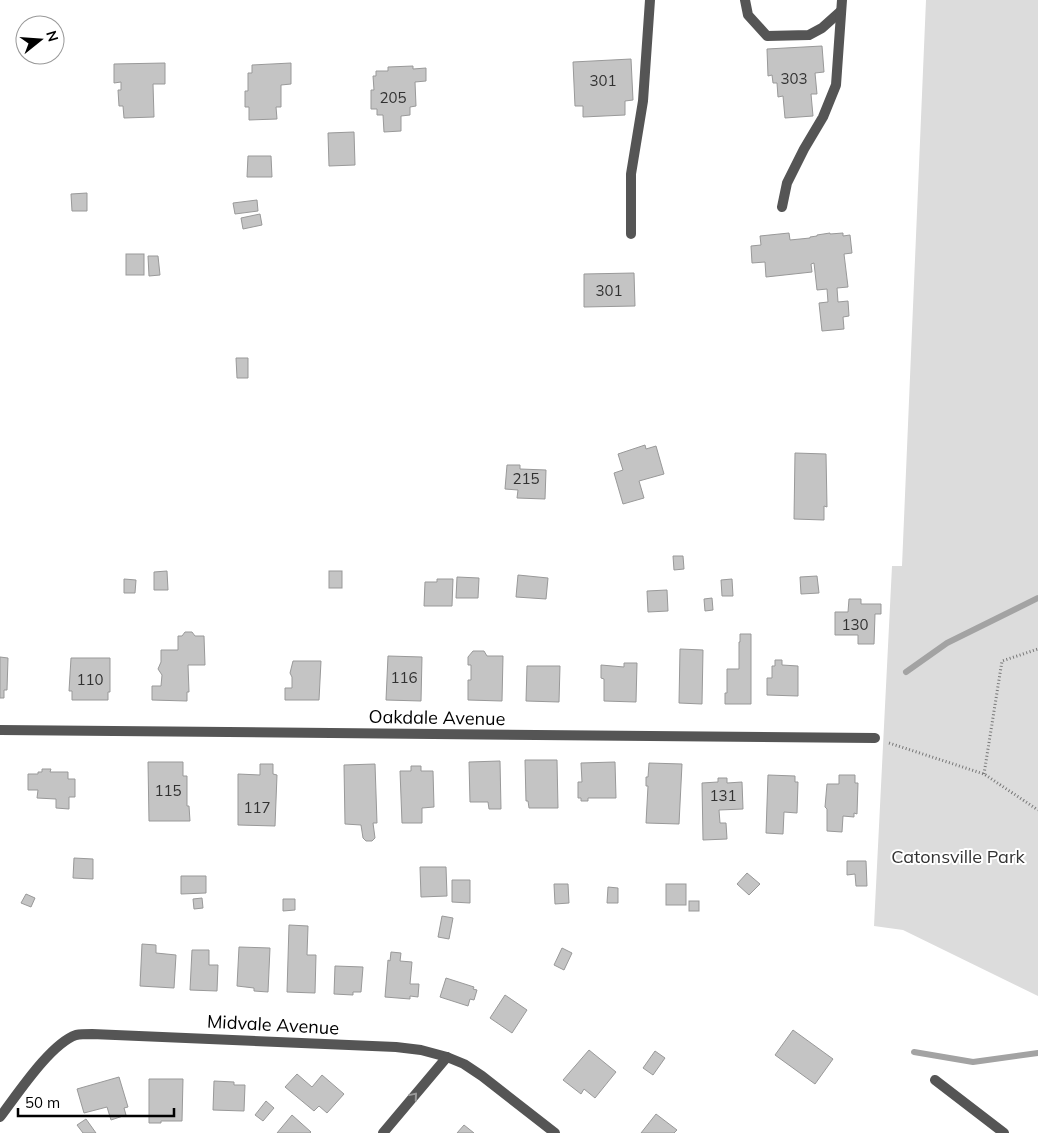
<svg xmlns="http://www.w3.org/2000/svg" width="1038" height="1133" viewBox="0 0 1038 1133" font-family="Mulish,sans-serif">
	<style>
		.green { fill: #dcdcdc }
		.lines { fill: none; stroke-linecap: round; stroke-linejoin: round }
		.stream { stroke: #a3a3a3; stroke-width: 6 }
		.building { fill: #c4c4c4; stroke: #999 }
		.path { stroke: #777; stroke-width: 3; stroke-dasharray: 1 2.5; stroke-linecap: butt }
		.service { stroke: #555; stroke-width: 10 }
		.minor { stroke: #555; stroke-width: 10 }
		.oneway { stroke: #999 }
		.labels { text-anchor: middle; stroke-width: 4; stroke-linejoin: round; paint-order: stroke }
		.number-label { font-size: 15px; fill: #313131 }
		.street-label { font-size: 18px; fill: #000; stroke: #fff }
		.park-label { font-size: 18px; fill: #333; stroke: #fff }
	</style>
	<rect width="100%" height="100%" fill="#fff"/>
	<path class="green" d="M926,0H1038V996L903,930L874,926L892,566H902Z"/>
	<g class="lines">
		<g class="stream">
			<path d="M906,672L947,643L1038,598"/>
			<path d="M914,1052L973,1062L1038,1053"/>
		</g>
	</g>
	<g class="building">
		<path d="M822,46L824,72L815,73L817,94H811L813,116L785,118L783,96L778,97L777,83H773L772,75L768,76L767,49Z"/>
		<path d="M631,59L633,100L625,101V115L583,117V106H575L573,62Z"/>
		<path d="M165,63V84H153L154,117L124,118L123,106H119L118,90H121V82L114,83V64Z"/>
		<path d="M291,63V84L281,85V107H276L277,119L249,120V107H245V91H248V73H252V65Z"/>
		<path d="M413,66V69L426,68V81L415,82L416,106L410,107V115L401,116V131L384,132L383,115H377V109H371V90H374L373,76H376V71H388V67Z"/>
		<path d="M354,132L355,165L329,166L328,133Z"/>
		<path d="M248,156H271L272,177H247Z"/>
		<path d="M87,193V211H72L71,194Z"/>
		<path d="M257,200L258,211L235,214L233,203Z"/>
		<path d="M260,214L262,225L243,229L241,218Z"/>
		<path d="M789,233L790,240L810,238V237L817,236V235L830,233V234L843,233V236L850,235L852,253L844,254L848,287L837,288L838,302L848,301L849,316L843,317L844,329L822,331L819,303L828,302L827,289L817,290L814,263L811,264L812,272L766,277L765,262L752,263L751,246L761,245L760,236Z"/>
		<rect x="126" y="254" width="18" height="21"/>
		<path d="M148,256H158L160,275L149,276Z"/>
		<path d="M634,273L635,306L584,307V274Z"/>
		<path d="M236,358H248V378H237Z"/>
		<path d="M645,445L646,449L656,446L664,474L639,481L644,498L623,504L614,473L623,470L618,454Z"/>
		<path d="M795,453L826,454L827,507L824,506V520L794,519Z"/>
		<path d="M507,465H520V469L546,470L545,499L517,498L518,490L505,489Z"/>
		<path d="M673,556H683L684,569L674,570Z"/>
		<path d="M167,571L168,590H154V572Z"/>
		<rect x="329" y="571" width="13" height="17"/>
		<path d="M518,575L548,578L546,599L516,597Z"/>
		<path d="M817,576L819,593L801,594L800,577Z"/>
		<path d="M457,577L479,578L478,598H456Z"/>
		<path d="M124,579L136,580L135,593H124Z"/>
		<path d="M437,579H453L452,606H424L425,582H437Z"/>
		<path d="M732,579L733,596H722L721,580Z"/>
		<path d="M667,590L668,611L648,612L647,591Z"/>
		<path d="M712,598L713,610L705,611L704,599Z"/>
		<path d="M849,599H861V604H881V614H875L874,644H858V635H835V612H848Z"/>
		<path d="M185,632H192L195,636H204L205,665H188L189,692H187V701L152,700V686H161L162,675L158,669L161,662V650H178V636H182Z"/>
		<path d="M740,634H751V704H725V693H727V669H739V642H740Z"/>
		<path d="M680,649L703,650L702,704L679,703Z"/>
		<path d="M473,651H484L487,656H503L502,701L468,700V680H471V665H468V657Z"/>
		<path d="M388,656L422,657L421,701L386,700Z"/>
		<path d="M0,657L8,658L7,690H4V698H0Z"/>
		<path d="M71,658H110V692H108V700H72V691H69Z"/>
		<path d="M775,660H782V665L798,666V696L767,695V678H772V666H775Z"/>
		<path d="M293,661H321L319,700H285V688H292V677L290,673Z"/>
		<path d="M624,663H637L636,702L604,701V679L601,678V665L624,667Z"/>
		<path d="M527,666H560L559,702L526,701Z"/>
		<path d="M525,760H557L558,808H529L528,801H526Z"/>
		<path d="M500,761L501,809H489L488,802H470L469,762Z"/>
		<path d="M148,762H183V776H187V806H189L190,821H149Z"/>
		<path d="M615,762L616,798H588V801H581V798H578V782H582L581,763Z"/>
		<path d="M649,763L682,764L679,824L646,823L648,786H646V777H648Z"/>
		<path d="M260,764H273V774L277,775L275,826L238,825V774L260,775Z"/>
		<path d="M375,764L377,823H373L375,838L372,841H366L363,838L361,825L345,824L344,765Z"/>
		<path d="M411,766H421V771H433L434,807L422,808V823H402L400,771H411Z"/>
		<path d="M42,769H51L50,772H68V779H75V797H69V809L56,808V799L37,798L38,790H28V774H38V772H42Z"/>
		<path d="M768,775L795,776V782H798L797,813L784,812L783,834L766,833Z"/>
		<path d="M839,775H855V783H858L857,814L854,813V817L843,816L842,832L827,831V809L825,807L827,784H839Z"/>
		<path d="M718,778H727V783L742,782L743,809L719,810L720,823H726L727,839L703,840L702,783L718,782Z"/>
		<path d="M74,858L93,859V879L73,878Z"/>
		<path d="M847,861H866L867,886H856L855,874L847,875Z"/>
		<path d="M420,867H446L447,896L421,897Z"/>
		<path d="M747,873L760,884L749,895L737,884Z"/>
		<path d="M181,876H206V893L181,894Z"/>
		<path d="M452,880H470V903L452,902Z"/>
		<path d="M554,884H568L569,903L555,904Z"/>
		<rect x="666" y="884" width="20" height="21"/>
		<path d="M608,887L618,888V903H607Z"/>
		<path d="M26,894L35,898L31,907L21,903Z"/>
		<path d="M202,898L203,908L194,909L193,899Z"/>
		<path d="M283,899H295V910L283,911Z"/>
		<rect x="689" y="901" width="10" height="10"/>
		<path d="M442,916L453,918L449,939L438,937Z"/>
		<path d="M289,925L308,926L307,955H316L315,993L287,992Z"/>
		<path d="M142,944L156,945V953L176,955L174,988L140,986Z"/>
		<path d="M239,947L270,948L268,992L254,991V988L237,986Z"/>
		<path d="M562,948L572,953L564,970L554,965Z"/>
		<path d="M192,950H209V965H218L217,991L190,990Z"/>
		<path d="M391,952L401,953L400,961L412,962L410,984H419L418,997L410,996V999L385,997L388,960L390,961Z"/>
		<path d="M335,966L363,967L361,992H353V995L334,994Z"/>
		<path d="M446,978L474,987L473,989L477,990L474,1000L470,999L468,1006L440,997Z"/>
		<path d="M505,995L527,1010L512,1033L490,1018Z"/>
		<path d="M793,1030L833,1059L815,1084L775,1055Z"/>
		<path d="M589,1050L616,1072L595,1098L584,1089L581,1094L563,1080Z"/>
		<path d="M655,1051L665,1058L653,1075L643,1068Z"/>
		<path d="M297,1074L312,1087L322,1075L344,1094L327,1113L319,1106L314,1111L285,1087Z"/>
		<path d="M119,1077L128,1107L124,1108L126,1115L111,1120L107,1107L84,1113L77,1089Z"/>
		<path d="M149,1079H183L182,1121H161V1123H149Z"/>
		<path d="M214,1081L234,1082V1085H245L244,1111L213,1110Z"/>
		<path d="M266,1101L274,1108L263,1121L255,1115Z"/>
		<path d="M656,1114L677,1130L674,1133H641Z"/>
		<path d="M292,1115L311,1132L310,1133H277Z"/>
		<path d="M86,1119L96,1133H83L77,1125Z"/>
		<path d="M464,1125L474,1133H457Z"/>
	</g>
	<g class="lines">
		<g class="path">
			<path d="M889,743L984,774L1038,810"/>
			<path d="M984,774L1002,661L1038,649"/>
		</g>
		<g class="service">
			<path d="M745,0L748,15L767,36L809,35L822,28L841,11"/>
			<path d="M782,207L787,183L804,149L823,117L836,85L842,0"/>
			<path d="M631,234V174L643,101L650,0"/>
		</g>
		<g class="minor">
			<path d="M0,730L875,738"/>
			<path d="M935,1080L1004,1133"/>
			<path d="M0,1117C17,1095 50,1044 76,1035C81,1034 87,1034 92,1034L396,1047L421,1050L447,1057L464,1064L482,1076L555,1133"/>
			<path d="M383,1133L447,1057"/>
		</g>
	</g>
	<defs><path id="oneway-chevron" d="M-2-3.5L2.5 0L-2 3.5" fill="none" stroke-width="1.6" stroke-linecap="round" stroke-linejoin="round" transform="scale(1.25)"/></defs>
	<use class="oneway" href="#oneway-chevron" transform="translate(414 1096) rotate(-50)"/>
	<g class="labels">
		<g class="number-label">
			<text x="794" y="84">303</text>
			<text x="603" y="86">301</text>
			<text x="393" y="103">205</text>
			<text x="609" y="296">301</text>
			<text x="526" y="484">215</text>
			<text x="855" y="630">130</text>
			<text x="404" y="683">116</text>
			<text x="90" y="685">110</text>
			<text x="168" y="796">115</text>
			<text x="723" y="801">131</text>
			<text x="257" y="813">117</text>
		</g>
		<g class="street-label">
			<text transform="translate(437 718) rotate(1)" y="6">Oakdale Avenue</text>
			<text transform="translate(273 1025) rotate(3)" y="6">Midvale Avenue</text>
		</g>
		<g class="park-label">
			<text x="958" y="863">Catonsville Park</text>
		</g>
	</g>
	<g transform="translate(40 40) rotate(73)"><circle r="24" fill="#ffffff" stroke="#999999"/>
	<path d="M0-4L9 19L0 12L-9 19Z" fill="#000000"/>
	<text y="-8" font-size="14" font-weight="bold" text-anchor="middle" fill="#000000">N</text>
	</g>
	<path d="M18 1108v8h156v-8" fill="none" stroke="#000000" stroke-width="2.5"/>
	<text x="25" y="1108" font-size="15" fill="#000000" stroke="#ffffff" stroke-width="4" paint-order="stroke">50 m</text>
</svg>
